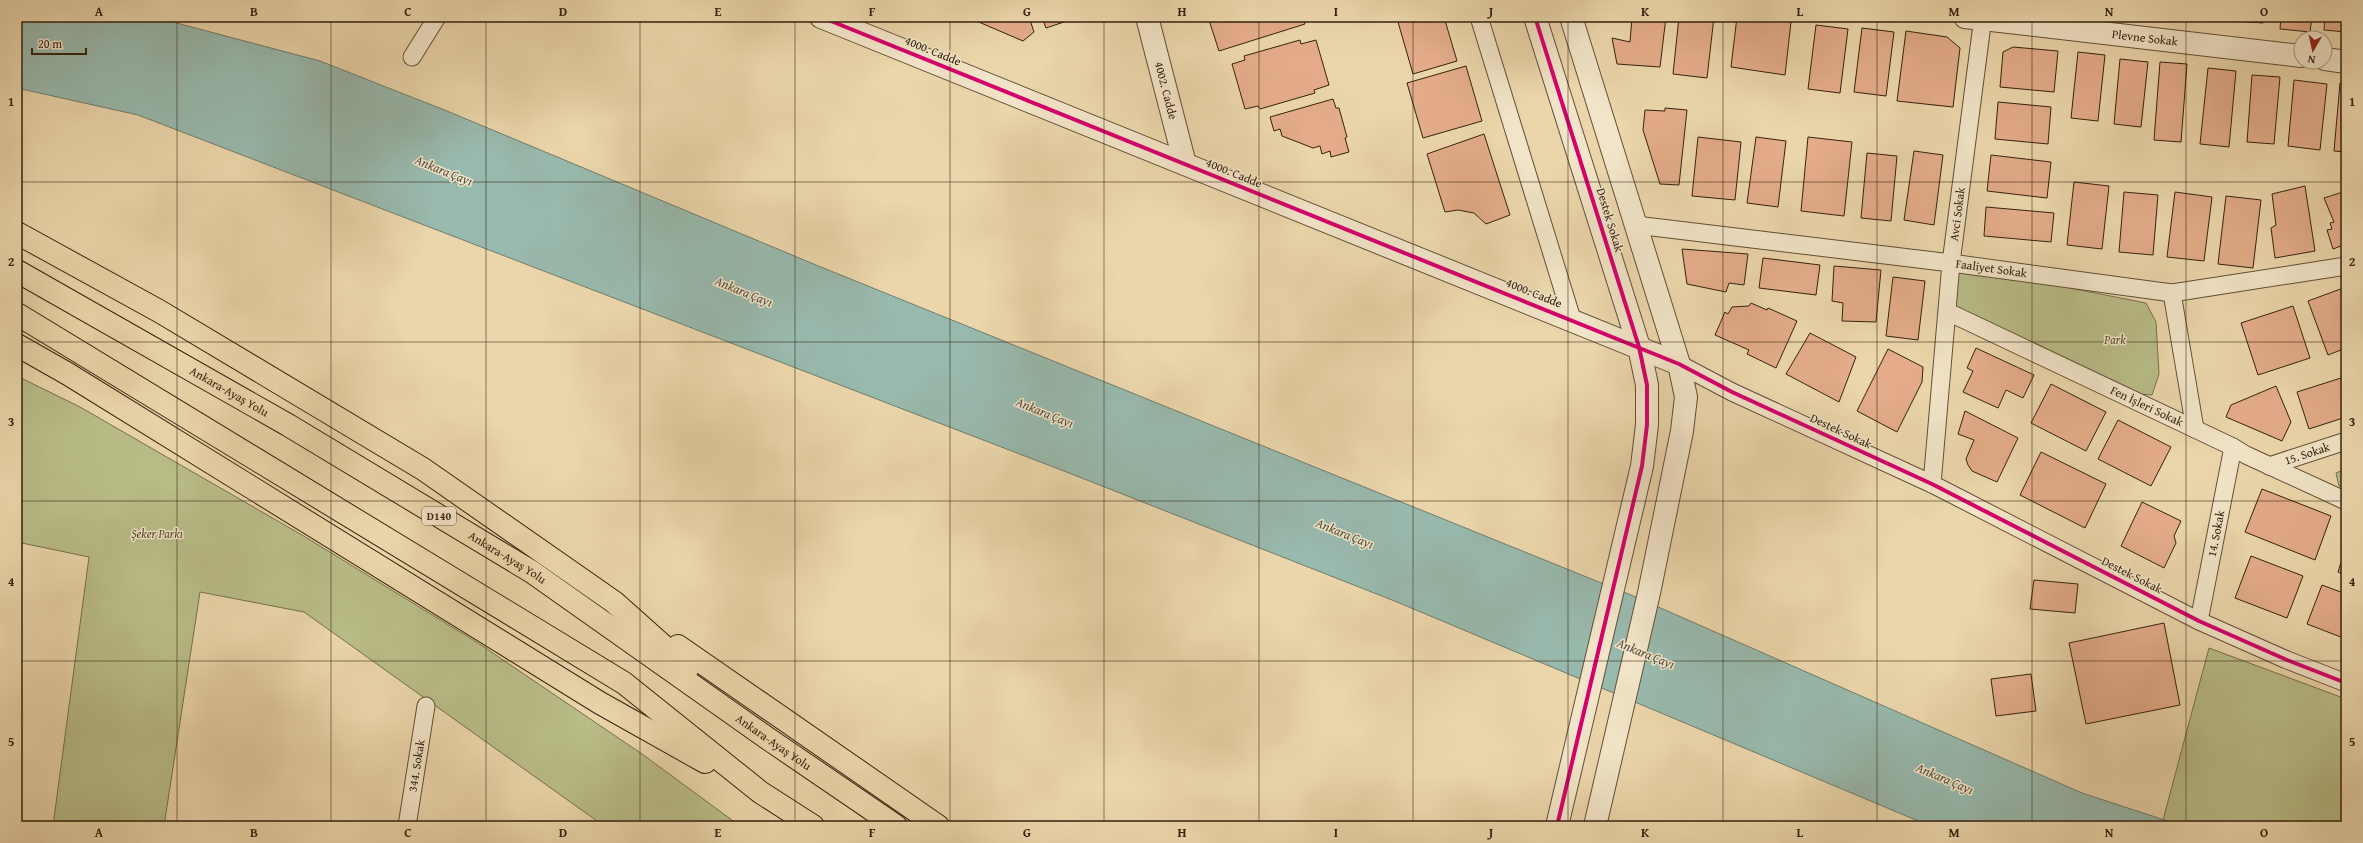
<svg xmlns="http://www.w3.org/2000/svg" width="2363" height="843" viewBox="0 0 2363 843" font-family="'Gentium Book Plus',serif">
	<style>
		.green { fill: #b9bd88; stroke: #776f4b }
		.water { fill: #98b9ad; stroke: #707c6d }
		.building { fill: #e4ac8a; stroke: #35210e }
		.lines { fill: none; stroke-linecap: round; stroke-linejoin: round }
		.minor-casing { stroke: #624e35; stroke-width: 19 }
		.tertiary-casing { stroke: #624e35; stroke-width: 24 }
		.trunk-casing { stroke: #35210e; stroke-width: 24 }
		.minor { stroke: #f2e4c8; stroke-width: 17 }
		.tertiary { stroke: #f2e4c8; stroke-width: 22 }
		.trunk { stroke: #ebd6ab; stroke-width: 22 }
		.cycleway-casing { stroke: #f2e4c8; stroke-width: 6 }
		.cycleway { stroke: #d6006c; stroke-width: 4 }
		.grid { fill: none; stroke: #35210e; stroke-width: 1; stroke-opacity: 0.55 }
		.labels { text-anchor: middle; stroke-width: 3; stroke-linejoin: round; paint-order: stroke }
		.shield { fill: #f2e4c8; stroke: #6e5c46; stroke-width: 1 }
		.shield-label { font-size: 11px; font-weight: bold; fill: #35210e }
		.street-label { font-size: 12px; fill: #35210e; stroke: #f2e4c8 }
		.park-label { font-size: 12px; font-style: italic; fill: #56482c; stroke: #f2e4c8 }
		.water-label { font-size: 13px; font-style: italic; fill: #534f3e; stroke: #f2e4c8 }
		.neatline { fill: none; stroke: #35210e; stroke-width: 1.5 }
		.grid-label { font-size: 13px; text-anchor: middle; font-weight: bold; fill: #35210e }
	</style>
	<rect width="100%" height="100%" fill="#ebd6ab"/>
	<filter id="stains"><feTurbulence type="fractalNoise" baseFrequency=".005" numOctaves="4"/><feColorMatrix values="0 0 0 0 .2 0 0 0 0 .09 0 0 0 0 .02 0 0 0 .5 -.17"/></filter>
	<radialGradient id="worn" r=".72"><stop offset=".6" stop-color="#630" stop-opacity="0"/><stop offset="1" stop-color="#630" stop-opacity=".3"/></radialGradient>
	<g class="green">
		<path d="M1953,265L2146,303L2156,322L2159,374L2152,395L2126,393L1948,303Z"/>
		<path d="M17,376L80,407L302,535L478,643L642,754L740,826H604L304,612L200,592L164,826H53L89,557L17,542Z"/>
		<path d="M2346,469V488L2339,486L2336,473Z"/>
		<path d="M2209,648L2346,699V826H2183L2163,820Z"/>
	</g>
	<path class="water" d="M17,17H154L320,61L447,111L816,265L1631,595L2082,793L2183,826H1930L1397,602L1069,473L138,115L17,88Z"/>
	<g class="building">
		<path d="M967,17H1029L1034,32L1023,41Z"/>
		<path d="M1042,17H1079L1046,28Z"/>
		<path d="M1208,17H1303L1305,24L1219,51Z"/>
		<path d="M1414,17H1444L1457,61L1413,74L1398,22Z"/>
		<path d="M1632,17H1666L1660,67L1617,64L1612,38L1630,42Z"/>
		<path d="M1679,17H1714L1707,78L1673,74Z"/>
		<path d="M1737,17L1791,22L1785,75L1731,67Z"/>
		<path d="M2236,17H2264L2263,23L2235,21Z"/>
		<path d="M2281,17H2312L2310,32L2280,29Z"/>
		<path d="M2325,17H2346V32L2324,30Z"/>
		<path d="M1816,25L1848,29L1840,93L1808,89Z"/>
		<path d="M1862,28L1894,32L1886,96L1854,92Z"/>
		<path d="M1906,31L1947,37L1960,48L1953,107L1897,101Z"/>
		<path d="M1300,40L1301,44L1316,40L1329,85L1314,90L1315,93L1260,109L1258,106L1245,109L1232,64L1245,60L1244,56Z"/>
		<path d="M2013,47L2058,51L2054,92L2000,87L2003,52Z"/>
		<path d="M2078,52L2105,55L2098,121L2071,118Z"/>
		<path d="M2120,59L2148,62L2141,127L2114,124Z"/>
		<path d="M2160,62L2187,64L2181,142L2154,140Z"/>
		<path d="M1466,66L1482,121L1423,138L1407,83Z"/>
		<path d="M2208,68L2236,71L2229,147L2200,144Z"/>
		<path d="M2252,75L2280,77L2274,144L2247,142Z"/>
		<path d="M2294,80L2327,84L2320,150L2288,146Z"/>
		<path d="M2340,83L2346,84V152L2334,151Z"/>
		<path d="M1333,99L1336,108H1339L1347,137L1345,138L1349,152L1331,157L1330,151L1322,154L1320,146L1313,148L1282,136L1280,129L1274,131L1270,117Z"/>
		<path d="M1998,102L2051,107L2048,144L1995,139Z"/>
		<path d="M1665,108L1687,110L1679,185L1660,184L1643,130L1645,110L1665,111Z"/>
		<path d="M1484,134L1510,215L1486,224L1474,213L1458,210L1445,212L1427,154Z"/>
		<path d="M1698,137L1741,142L1735,200L1692,196Z"/>
		<path d="M1756,137L1786,141L1778,207L1747,203Z"/>
		<path d="M1808,137L1852,142L1844,216L1801,211Z"/>
		<path d="M1914,151L1943,155L1934,225L1904,220Z"/>
		<path d="M1867,153L1897,156L1891,221L1861,218Z"/>
		<path d="M1991,155L2051,162L2047,198L1987,191Z"/>
		<path d="M2074,182L2109,186L2102,249L2067,245Z"/>
		<path d="M2305,186L2315,251L2275,258L2271,228L2276,225L2272,194Z"/>
		<path d="M2346,191V244L2333,249L2327,230L2332,229L2330,223L2334,222L2324,198Z"/>
		<path d="M2124,192L2158,195L2153,255L2119,252Z"/>
		<path d="M2175,192L2212,197L2204,261L2167,257Z"/>
		<path d="M2226,196L2261,200L2253,268L2218,264Z"/>
		<path d="M1986,207L2054,213L2051,242L1984,236Z"/>
		<path d="M1682,249L1748,254L1744,285L1729,283L1726,292L1687,284Z"/>
		<path d="M1763,258L1820,265L1816,295L1759,288Z"/>
		<path d="M1834,266L1881,270L1876,322L1842,321L1843,303L1832,301Z"/>
		<path d="M1893,277L1925,281L1918,340L1886,336Z"/>
		<path d="M2346,287V348L2328,355L2308,301Z"/>
		<path d="M1751,303L1767,310L1768,308L1797,321L1776,368L1747,354L1749,350L1715,335L1725,312L1728,314L1732,307L1749,306Z"/>
		<path d="M2293,306L2310,358L2258,375L2241,323Z"/>
		<path d="M1810,333L1856,357L1839,402L1786,374Z"/>
		<path d="M1976,348L2034,375L2023,398L2006,390L1998,408L1963,392L1973,371L1967,368Z"/>
		<path d="M1888,349L1923,367L1922,382L1897,432L1857,411Z"/>
		<path d="M2341,378L2346,395V417L2309,429L2297,392Z"/>
		<path d="M2051,384L2106,412L2086,451L2031,423Z"/>
		<path d="M2276,386L2291,422L2282,441L2226,417L2231,405Z"/>
		<path d="M1965,411L2018,438L1997,482L1972,471L1968,465L1966,459L1974,440L1958,434Z"/>
		<path d="M2118,420L2171,447L2151,486L2098,459Z"/>
		<path d="M2041,452L2106,484L2085,528L2020,495Z"/>
		<path d="M2262,489L2331,516L2315,560L2245,532Z"/>
		<path d="M2142,502L2181,521L2174,536L2176,543L2164,568L2121,546Z"/>
		<path d="M2346,547V576L2338,572Z"/>
		<path d="M2251,556L2303,576L2287,618L2235,598Z"/>
		<path d="M2034,580L2078,584L2075,613L2030,609Z"/>
		<path d="M2322,585L2346,594V639L2307,624Z"/>
		<path d="M2164,623L2180,705L2086,724L2069,643Z"/>
		<path d="M2031,674L2036,711L1996,716L1991,679Z"/>
	</g>
	<g class="lines">
		<g class="minor-casing">
			<g id="minor">
				<path d="M1479,17L1572,319"/>
				<path d="M412,57L437,17"/>
				<path id="s1" d="M1636,225L1951,263L2172,293L2346,266"/>
				<path d="M2172,293L2195,429"/>
				<path id="s2" d="M1948,312L2233,447L2246,455L2346,501"/>
				<path d="M1679,364L1732,392L1932,484L2199,621L2287,660L2346,683"/>
				<path id="s3" d="M2269,466L2346,441"/>
				<path id="s4" d="M1932,484L1951,263L1983,17"/>
				<path id="s5" d="M2199,621L2233,447"/>
				<path id="s6" d="M407,826L426,706"/>
			</g>
		</g>
		<g class="tertiary-casing">
			<g id="tertiary">
				<path d="M821,17L1679,364"/>
				<path id="s7" d="M1147,17L1185,164"/>
				<path d="M1535,17L1639,347L1647,385V425L1642,466L1557,826"/>
				<path d="M1571,17L1679,364L1686,397L1682,431L1649,593L1595,826"/>
				<path id="s8" d="M1965,17L2301,56"/>
				<path d="M2325,59L2346,62"/>
			</g>
		</g>
		<g class="trunk-casing">
			<g id="trunk">
				<path d="M17,233L159,311L423,469L614,602L688,668"/>
				<path id="s9" d="M17,271L288,425L532,572L767,738L896,826"/>
				<path d="M17,314L624,683L760,792L813,826"/>
				<path d="M17,345L68,374L600,703L705,762"/>
				<path d="M678,646L938,826"/>
			</g>
		</g>
		<use href="#minor" class="minor"/>
		<use href="#tertiary" class="tertiary"/>
		<use href="#trunk" class="trunk"/>
		<g class="cycleway-casing">
			<g id="cycleway">
				<path d="M821,17L1679,364L1732,392L1932,484L2199,621L2287,660L2346,683"/>
				<path d="M1535,17L1639,347L1647,385V425L1642,466L1557,826"/>
			</g>
		</g>
		<use href="#cycleway" class="cycleway"/>
	</g>
	<path class="grid" d="M177,17V826M331,17V826M486,17V826M640,17V826M795,17V826M950,17V826M1104,17V826M1259,17V826M1413,17V826M1568,17V826M1723,17V826M1877,17V826M2032,17V826M2186,17V826M17,182H2346M17,342H2346M17,501H2346M17,661H2346"/>
	<g class="labels">
		<rect class="shield" x="422" y="507" width="34" height="18" rx="3"/>
		<g class="shield-label">
			<text x="439" y="520">D140</text>
		</g>
		<g class="street-label">
			<text dy="4" stroke="none"><textPath href="#s8" startOffset="181">Plevne Sokak</textPath></text>
			<text transform="translate(933 51) rotate(22)" y="4">4000. Cadde</text>
			<text dy="4" stroke="none"><textPath href="#s7" startOffset="76">4002. Cadde</textPath></text>
			<text transform="translate(1234 173) rotate(22)" y="4">4000. Cadde</text>
			<text dy="4" stroke="none"><textPath href="#s4" startOffset="271">Avci Sokak</textPath></text>
			<text transform="translate(1610 220) rotate(73)" y="4">Destek Sokak</text>
			<text dy="4" stroke="none"><textPath href="#s1" startOffset="358">Faaliyet Sokak</textPath></text>
			<text transform="translate(1534 293) rotate(22)" y="4">4000. Cadde</text>
			<text dy="4" stroke="none"><textPath href="#s9" startOffset="244">Ankara-Ayaş Yolu</textPath></text>
			<text dy="4" stroke="none"><textPath href="#s2" startOffset="220">Fen İşleri Sokak</textPath></text>
			<text transform="translate(1841 431) rotate(25)" y="4">Destek Sokak</text>
			<text dy="4" stroke="none"><textPath href="#s3" startOffset="40">15. Sokak</textPath></text>
			<text dy="4" stroke="none"><textPath href="#s5" startOffset="89">14. Sokak</textPath></text>
			<text dy="4" stroke="none"><textPath href="#s9" startOffset="568">Ankara-Ayaş Yolu</textPath></text>
			<text transform="translate(2132 575) rotate(27)" y="4">Destek Sokak</text>
			<text dy="4" stroke="none"><textPath href="#s9" startOffset="892">Ankara-Ayaş Yolu</textPath></text>
			<text dy="4" stroke="none"><textPath href="#s6" startOffset="61">344. Sokak</textPath></text>
		</g>
		<g class="park-label">
			<text x="2115" y="344">Park</text>
			<text x="157" y="538">Şeker Parkı</text>
		</g>
		<g class="water-label">
			<text transform="translate(444 170) rotate(22)" y="5">Ankara Çayı</text>
			<text transform="translate(744 291) rotate(22)" y="5">Ankara Çayı</text>
			<text transform="translate(1045 412) rotate(22)" y="5">Ankara Çayı</text>
			<text transform="translate(1345 533) rotate(22)" y="5">Ankara Çayı</text>
			<text transform="translate(1646 653) rotate(22)" y="5">Ankara Çayı</text>
			<text transform="translate(1945 778) rotate(23)" y="5">Ankara Çayı</text>
		</g>
	</g>
	<rect width="2363" height="843" fill="none" stroke="#ebd6ab" stroke-width="44"/>
	<g transform="translate(2313 50) rotate(189)"><circle r="19" fill="#f2e4c8" stroke="#a6967e"/>
	<path d="M0-3L7 15L0 10L-7 15Z" fill="#8f2418"/>
	<text y="-6" font-size="11" font-weight="bold" text-anchor="middle" fill="#35210e">N</text>
	</g>
	<path d="M32 48v6h54v-6" fill="none" stroke="#35210e" stroke-width="2"/>
	<text x="38" y="48" font-size="12" fill="#35210e" stroke="#f2e4c8" stroke-width="3" paint-order="stroke">20 m</text>
	<rect x="22" y="22" width="2319" height="799" class="neatline"/>
	<g class="grid-label">
		<text x="99" y="16">A</text>
		<text x="254" y="16">B</text>
		<text x="408" y="16">C</text>
		<text x="563" y="16">D</text>
		<text x="718" y="16">E</text>
		<text x="872" y="16">F</text>
		<text x="1027" y="16">G</text>
		<text x="1182" y="16">H</text>
		<text x="1336" y="16">I</text>
		<text x="1491" y="16">J</text>
		<text x="1645" y="16">K</text>
		<text x="1800" y="16">L</text>
		<text x="1954" y="16">M</text>
		<text x="2109" y="16">N</text>
		<text x="2264" y="16">O</text>
		<text x="11" y="106">1</text>
		<text x="2352" y="106">1</text>
		<text x="11" y="266">2</text>
		<text x="2352" y="266">2</text>
		<text x="11" y="426">3</text>
		<text x="2352" y="426">3</text>
		<text x="11" y="586">4</text>
		<text x="2352" y="586">4</text>
		<text x="11" y="746">5</text>
		<text x="2352" y="746">5</text>
		<text x="99" y="837">A</text>
		<text x="254" y="837">B</text>
		<text x="408" y="837">C</text>
		<text x="563" y="837">D</text>
		<text x="718" y="837">E</text>
		<text x="872" y="837">F</text>
		<text x="1027" y="837">G</text>
		<text x="1182" y="837">H</text>
		<text x="1336" y="837">I</text>
		<text x="1491" y="837">J</text>
		<text x="1645" y="837">K</text>
		<text x="1800" y="837">L</text>
		<text x="1954" y="837">M</text>
		<text x="2109" y="837">N</text>
		<text x="2264" y="837">O</text>
	</g>
	<rect width="100%" height="100%" filter="url(#stains)"/>
	<rect width="100%" height="100%" fill="url(#worn)"/>
</svg>
